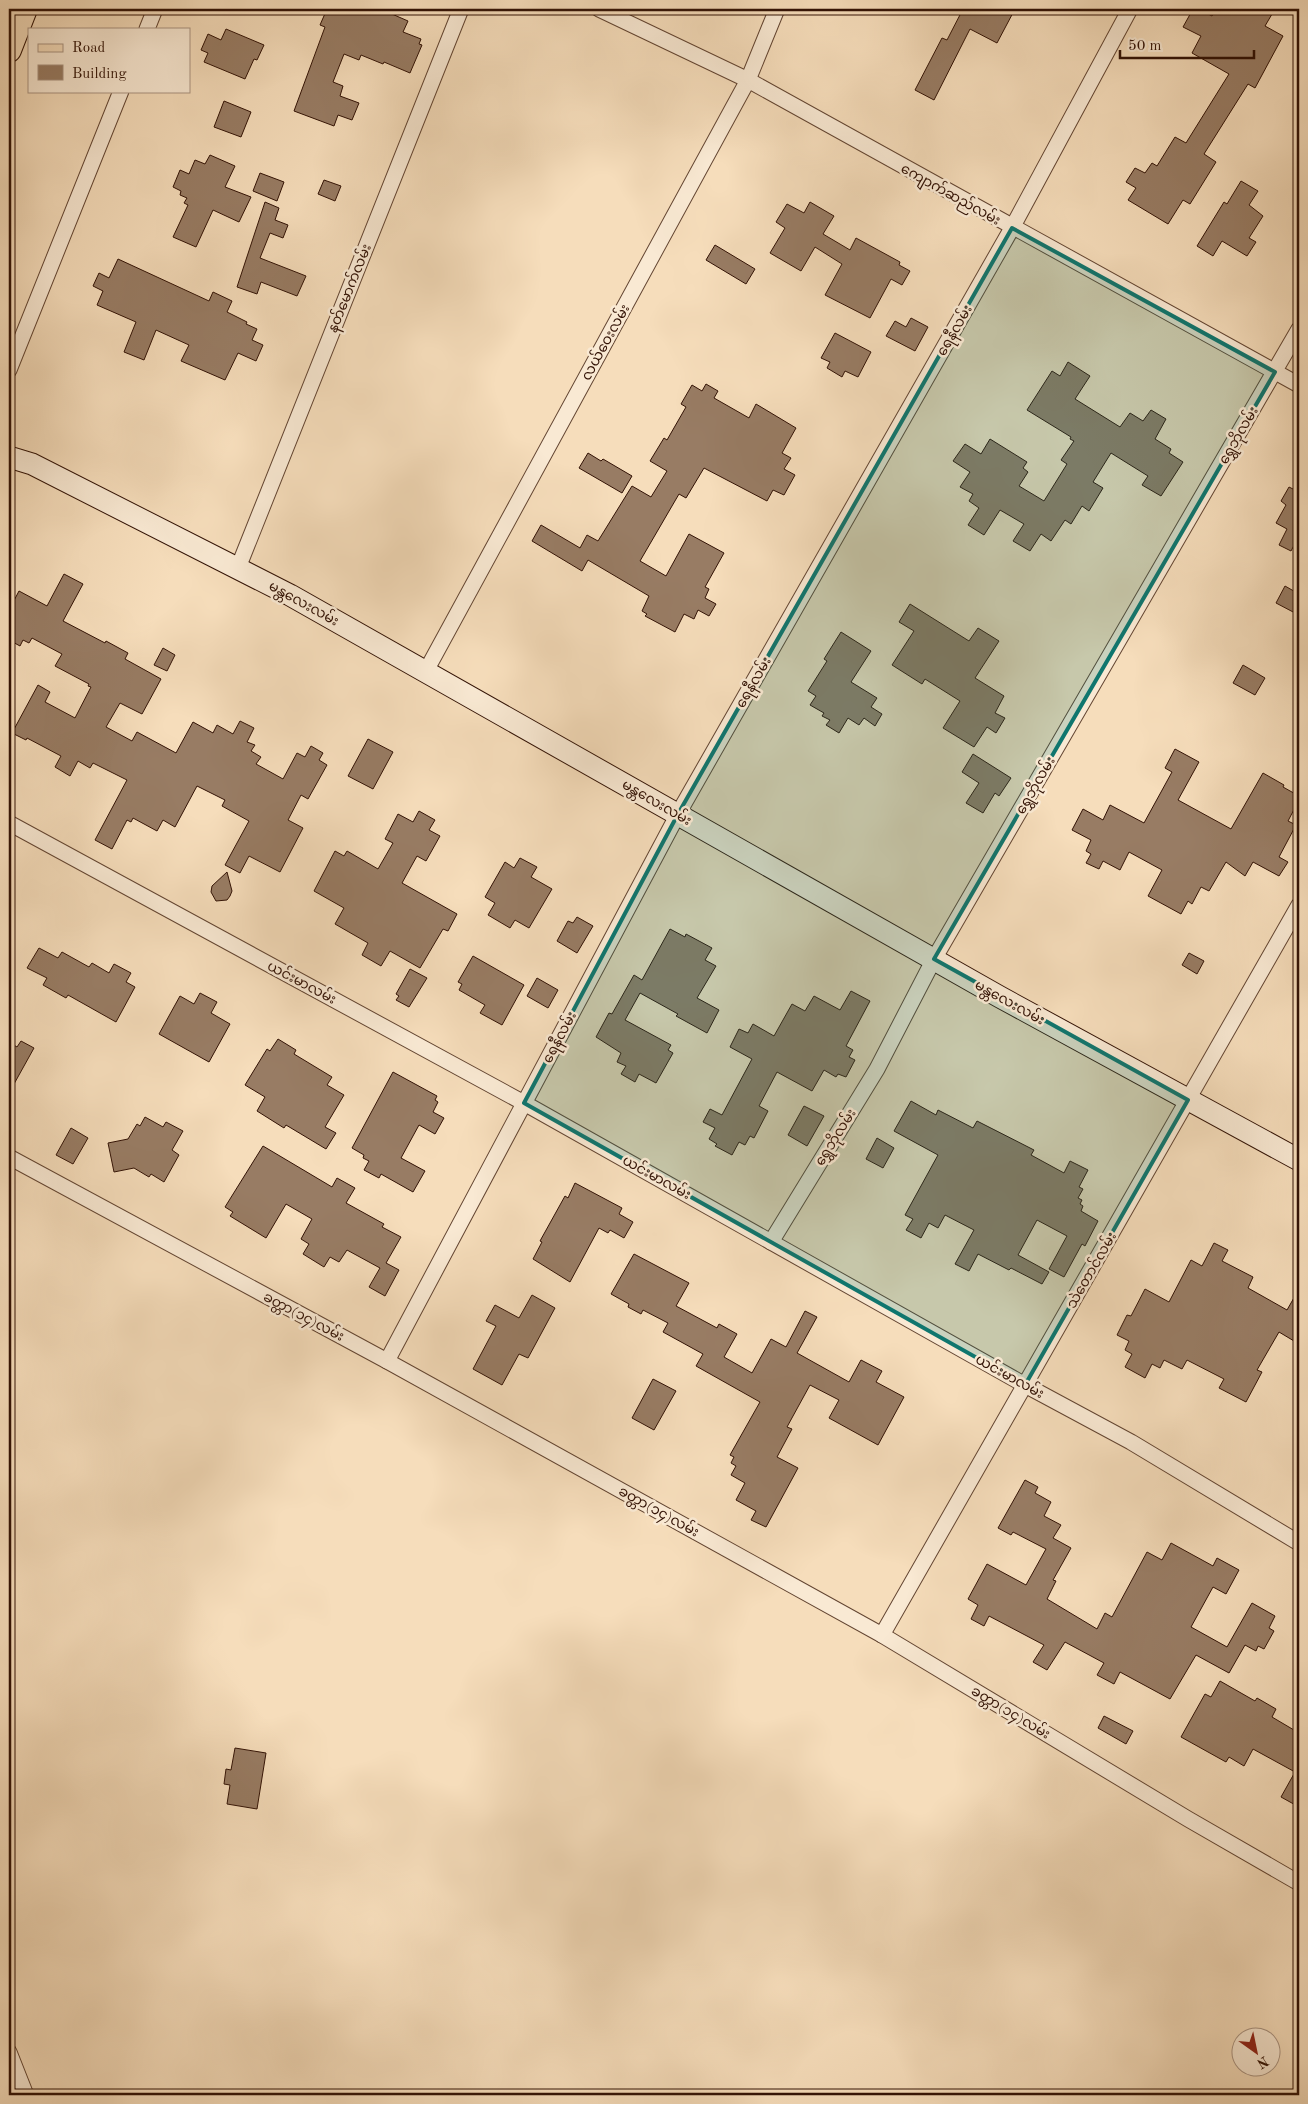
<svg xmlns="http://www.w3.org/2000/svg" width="1308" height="2104" viewBox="0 0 1308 2104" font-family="'Old Standard TT','Noto Sans Myanmar',serif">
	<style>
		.building { fill: #987c64; stroke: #321205 }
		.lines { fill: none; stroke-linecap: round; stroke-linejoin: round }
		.street-casing { stroke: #634532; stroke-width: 17 }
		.secondary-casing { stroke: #321205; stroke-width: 23 }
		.primary-casing { stroke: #321205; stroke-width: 26 }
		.street { stroke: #f9e9d3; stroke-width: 15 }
		.secondary { stroke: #f9e9d3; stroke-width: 21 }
		.primary { stroke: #f6ddbb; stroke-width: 24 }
		.marked { fill: #0f766e; fill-opacity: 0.2; stroke: #0f766e; stroke-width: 4; stroke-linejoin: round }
		.labels { text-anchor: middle; stroke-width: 5; stroke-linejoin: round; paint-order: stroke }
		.street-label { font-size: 14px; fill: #321205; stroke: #f9e9d3 }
	</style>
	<rect width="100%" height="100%" fill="#f6ddbb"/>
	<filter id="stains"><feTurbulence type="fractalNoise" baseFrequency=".004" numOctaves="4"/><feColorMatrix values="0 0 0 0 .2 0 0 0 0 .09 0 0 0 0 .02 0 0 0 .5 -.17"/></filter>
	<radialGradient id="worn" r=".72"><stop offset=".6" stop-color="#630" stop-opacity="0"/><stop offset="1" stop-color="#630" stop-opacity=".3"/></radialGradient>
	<g class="building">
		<path d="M327,9H394L392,14L408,21L403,32L421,39L419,44L422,45L410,73L384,62L383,64L361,55L359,60L344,54L333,82L343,86L340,96L359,103L352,120L338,115L334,126L294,111L325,27L320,25Z"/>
		<path d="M963,9H1015L997,43L970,29L934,100L915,90L942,38L947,40Z"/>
		<path d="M1193,9H1199L1212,16L1216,9H1275L1265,26L1283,36L1255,88L1248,84L1204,154L1216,162L1190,204L1183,200L1168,224L1128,200L1136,188L1126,182L1135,168L1145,173L1152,163L1157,166L1175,137L1186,143L1229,74L1192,53L1201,36L1183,27Z"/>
		<path d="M226,29L264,45L257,60L254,59L245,79L204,62L208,53L201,50L208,34L221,40Z"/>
		<path d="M224,101L251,112L241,137L214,127Z"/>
		<path d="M210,155L235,166L225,187L251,197L239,222L213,210L196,247L173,237L188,205L184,203L187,198L180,195L181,191L173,187L180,170L189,174L195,160L205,164Z"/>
		<path d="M260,173L284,182L277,201L253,191Z"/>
		<path d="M324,180L341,186L335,201L318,194Z"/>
		<path d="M1241,181L1258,191L1249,205L1263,216L1249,238L1256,242L1247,256L1222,241L1213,256L1197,246L1224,202L1227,204Z"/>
		<path d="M265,202L279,208L275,220L288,225L283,238L270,233L260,258L306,276L297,296L261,282L257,294L237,287Z"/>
		<path d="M810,202L834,216L823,234L850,250L856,238L900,262L899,265L910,271L902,285L891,279L870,318L825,295L842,264L815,247L801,271L770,253L785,228L776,222L787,204L804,213Z"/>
		<path d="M715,245L755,269L746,284L706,260Z"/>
		<path d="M118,259L209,301L213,292L232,301L227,312L247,322L246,324L257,329L252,340L263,345L256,361L238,353L225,380L181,361L189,345L156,330L144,360L124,352L136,322L97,305L103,291L93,286L99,273L109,278Z"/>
		<path d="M911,318L928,327L915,351L886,336L895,321L906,327Z"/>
		<path d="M835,333L871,352L858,377L845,371L842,377L827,368L830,362L821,358Z"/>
		<path d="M1068,362L1090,376L1075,399L1120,427L1130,413L1143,421L1151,410L1166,419L1155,439L1171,449L1169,453L1183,462L1161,496L1142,485L1148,476L1111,453L1093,482L1103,488L1089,511L1082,506L1071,524L1065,520L1051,541L1041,534L1030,551L1013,541L1024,524L1000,510L984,535L968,525L979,508L969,501L973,494L960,487L970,472L953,461L965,444L981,454L990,439L1027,462L1023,468L1028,472L1019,486L1044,501L1067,464L1061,460L1074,441L1070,439L1071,437L1027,410L1052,371L1060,376Z"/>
		<path d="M706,384L718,391L714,398L749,418L756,404L796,428L782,453L791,458L784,469L795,475L784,495L773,490L767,501L704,468L686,498L679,494L640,561L666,576L689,534L724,553L705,587L709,589L705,598L716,604L709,616L698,610L694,619L684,614L675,632L645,616L647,614L642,611L649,596L588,560L582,571L532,541L541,525L580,548L587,535L598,541L632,486L651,497L667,471L650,461L664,438L667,440L686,407L681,404L692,385L702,391Z"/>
		<path d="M588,453L601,461L603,459L632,476L622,493L579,468Z"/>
		<path d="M1299,481V536L1291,551L1279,545L1287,529L1276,523L1286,505L1281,501L1289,487L1295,490Z"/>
		<path d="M64,574L83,584L63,621L105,643L106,641L128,653L125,659L161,679L142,714L120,703L106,727L132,741L137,732L176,753L193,722L213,733L217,725L233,734L240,721L254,728L247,742L255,745L251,751L261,757L256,764L283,779L297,753L305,757L311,746L323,753L319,760L327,765L308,799L301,795L288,820L303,828L280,872L249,856L240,873L225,865L249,821L222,806L225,800L197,786L175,827L163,820L157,831L133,818L131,822L127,820L112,849L95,840L127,780L93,763L90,768L78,761L70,776L55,767L61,756L27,738L26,740L12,733L38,685L50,692L45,702L75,718L91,687L88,686L89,684L55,666L62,654L32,638L29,643L23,640L20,646L9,640V610L19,591L47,606Z"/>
		<path d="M1285,586L1299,594V605L1295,613L1276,603Z"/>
		<path d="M910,604L969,641L978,628L999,641L975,678L1004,696L995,713L1005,718L996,733L987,727L974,747L943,728L960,701L925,679L922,684L892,665L914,631L899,622Z"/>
		<path d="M841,632L871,651L851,682L877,698L871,707L882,714L875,726L864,718L859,725L848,718L839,733L826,725L830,720L822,716L824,713L810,705L816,696L808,691L827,661L824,659Z"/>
		<path d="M163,648L175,655L167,671L154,665Z"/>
		<path d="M1243,665L1265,678L1255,695L1233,683Z"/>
		<path d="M368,739L393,752L373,789L348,776Z"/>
		<path d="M1175,749L1199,762L1178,800L1231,829L1263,773L1284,785L1283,787L1299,796V800L1288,821L1296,825L1279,857L1288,862L1279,876L1253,862L1245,876L1226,862L1209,891L1201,887L1192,904L1188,901L1181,914L1148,896L1162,870L1129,852L1120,870L1103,861L1099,869L1086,863L1091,854L1086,851L1091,840L1072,830L1083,809L1103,820L1110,805L1144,823L1172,772L1165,768Z"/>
		<path d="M973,754L1011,778L999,796L995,793L983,813L966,803L979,783L962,772Z"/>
		<path d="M419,811L435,820L429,830L440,836L426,861L417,856L402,883L457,914L448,931L443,929L420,968L390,951L381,966L362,955L368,943L335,924L344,908L314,891L335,851L344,856L347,851L378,869L393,843L385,839L398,814L413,822Z"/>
		<path d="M520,858L537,867L531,877L552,889L529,928L515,920L510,928L488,915L495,903L485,897L505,862L514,868Z"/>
		<path d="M227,872L232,891L230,896L227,900L216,901L211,892L212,886Z"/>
		<path d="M577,917L593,926L577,953L557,941L568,921L573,923Z"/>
		<path d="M670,929L685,937L686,934L712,948L705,960L716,966L697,998L719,1010L707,1033L676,1016L678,1014L640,993L625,1020L671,1045L668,1050L673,1053L656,1083L639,1074L635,1082L621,1074L626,1066L617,1062L621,1053L596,1037L609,1013L612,1014L634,975L642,980Z"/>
		<path d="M39,948L58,958L62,952L89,967L92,963L109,973L114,964L131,973L126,982L135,987L116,1022L68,995L66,998L43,985L47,978L27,968Z"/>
		<path d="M1189,953L1204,961L1197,974L1182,965Z"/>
		<path d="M473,956L524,985L502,1025L480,1013L485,1005L459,990L462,984L458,982Z"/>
		<path d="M410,969L427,978L409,1007L396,1000L399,996L396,994Z"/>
		<path d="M537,978L558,990L548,1008L527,996Z"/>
		<path d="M851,991L870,1001L846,1046L853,1050L849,1057L855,1060L846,1077L838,1074L836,1077L824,1070L812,1091L777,1072L759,1106L768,1111L754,1138L750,1136L745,1145L739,1142L732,1155L715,1146L717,1144L709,1139L715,1128L703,1122L710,1109L722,1115L752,1059L730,1047L739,1029L748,1033L753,1024L774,1036L792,1004L805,1011L814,996L840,1010Z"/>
		<path d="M200,993L217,1002L211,1013L230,1024L209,1062L159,1034L180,996L194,1004Z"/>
		<path d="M278,1039L296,1050L294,1054L332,1077L327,1085L344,1095L325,1127L336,1133L326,1149L286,1125L284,1128L257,1111L265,1097L245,1085L267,1049L270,1051Z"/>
		<path d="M21,1041L34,1048L9,1093V1042L17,1047Z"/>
		<path d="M393,1072L437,1096L435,1100L438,1102L433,1112L444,1118L435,1134L419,1125L401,1158L425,1171L413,1192L381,1174L379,1178L364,1170L369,1161L363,1158L364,1155L352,1148Z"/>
		<path d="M911,1101L936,1115L938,1110L973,1128L977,1121L1034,1150L1031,1155L1064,1173L1070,1161L1088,1170L1079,1187L1083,1189L1078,1198L1082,1200L1080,1204L1083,1206L1081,1211L1098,1221L1085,1246L1082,1244L1064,1277L1049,1269L1067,1236L1037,1220L1018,1255L1049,1272L1042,1284L1011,1268L1009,1270L978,1254L969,1271L955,1264L974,1230L945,1215L938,1228L929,1223L921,1238L906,1230L913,1219L905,1215L938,1155L894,1131Z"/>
		<path d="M804,1106L824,1116L807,1146L788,1135Z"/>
		<path d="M145,1117L163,1127L166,1122L183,1131L172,1150L179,1155L164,1182L151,1174L149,1177L134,1168L114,1172L108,1143L128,1139L137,1124L140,1126Z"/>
		<path d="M71,1128L88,1138L73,1164L56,1155Z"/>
		<path d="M877,1138L894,1148L883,1168L866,1159Z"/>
		<path d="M263,1146L332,1187L337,1178L355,1188L346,1203L384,1224L382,1227L401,1237L386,1263L399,1270L385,1296L369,1287L380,1268L347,1250L339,1262L330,1257L324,1267L303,1254L309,1244L301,1239L312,1219L286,1204L266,1238L230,1216L233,1212L225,1207Z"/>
		<path d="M575,1183L622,1208L619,1214L633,1222L624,1238L610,1230L608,1233L599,1228L570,1282L533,1259L542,1242L540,1241L565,1196L568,1198Z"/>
		<path d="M1214,1243L1228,1250L1222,1261L1253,1277L1248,1288L1287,1310L1299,1289V1344L1279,1332L1257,1370L1262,1372L1246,1402L1219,1388L1224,1379L1187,1360L1182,1369L1164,1360L1160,1368L1152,1364L1145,1378L1125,1367L1132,1354L1125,1350L1129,1341L1117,1335L1127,1315L1131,1316L1145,1289L1169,1302L1191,1260L1202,1266Z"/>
		<path d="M634,1254L689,1283L676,1306L717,1328L719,1324L737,1334L724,1357L752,1373L771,1339L786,1347L805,1311L817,1317L797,1353L849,1382L861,1360L882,1371L876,1382L904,1397L878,1445L829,1418L839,1400L810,1385L787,1427L792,1429L777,1457L798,1468L766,1527L751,1520L756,1511L736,1500L745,1483L731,1475L736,1466L731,1463L734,1457L730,1455L760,1402L696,1366L703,1354L663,1332L668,1323L643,1310L641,1314L628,1307L629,1304L611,1294Z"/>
		<path d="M532,1295L555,1308L528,1358L519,1354L502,1385L473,1369L496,1326L486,1321L495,1305L519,1318Z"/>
		<path d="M653,1379L676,1391L654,1430L632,1418Z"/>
		<path d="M1025,1480L1038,1487L1035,1493L1051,1502L1044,1516L1061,1525L1053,1538L1071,1548L1053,1580L1056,1581L1047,1599L1097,1629L1105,1613L1112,1617L1147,1552L1162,1560L1171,1543L1213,1566L1217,1558L1239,1570L1226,1594L1213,1587L1191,1627L1227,1647L1252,1603L1275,1616L1269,1628L1274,1631L1264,1649L1258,1646L1256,1651L1245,1645L1229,1673L1196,1655L1170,1699L1120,1672L1114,1684L1097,1675L1104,1663L1065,1642L1047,1670L1033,1662L1044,1645L989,1616L984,1626L971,1619L978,1605L968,1599L987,1564L1026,1585L1046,1549L1013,1532L1011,1535L998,1528Z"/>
		<path d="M1220,1681L1255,1701L1257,1698L1276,1709L1272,1717L1299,1733V1807L1281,1797L1295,1772L1253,1749L1244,1766L1229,1757L1226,1762L1181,1737L1205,1694L1211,1697Z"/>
		<path d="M1104,1716L1133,1731L1126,1744L1098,1728Z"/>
		<path d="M235,1748L266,1753L257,1809L227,1804L230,1785L224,1784L226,1769L231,1770Z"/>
	</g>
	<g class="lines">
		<g class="street-casing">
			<g id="street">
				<path d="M599,9L748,80L1299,385"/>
				<path d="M147,29L155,9"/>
				<path d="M9,370L121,91"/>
				<path d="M238,568L461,9"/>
				<path d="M426,671L748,80L777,9"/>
				<path d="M9,823L524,1103L1025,1385L1131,1442L1299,1543"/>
				<path d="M9,1157L387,1361L882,1635L1188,1819L1299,1883"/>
				<path d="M771,1242L877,1069L934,959L1299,329"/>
				<path d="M387,1361L678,814L1012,228L1130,9"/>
				<path d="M882,1635L1299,905"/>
				<path d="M9,2052L26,2095"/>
			</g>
		</g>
		<g class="secondary-casing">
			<path id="secondary" d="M9,457L32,464L290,595L1000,997L1299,1160"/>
		</g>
		<g class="primary-casing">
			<path id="primary" d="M9,50L25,9"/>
		</g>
		<use href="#street" class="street"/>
		<use href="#secondary" class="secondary"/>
		<use href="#primary" class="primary"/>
	</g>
	<path class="marked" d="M1012,228L1275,372L934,959L1188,1100L1025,1385L524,1103L678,814Z"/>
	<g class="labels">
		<g class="street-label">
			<text transform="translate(951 194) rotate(29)" y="5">ကျောက်ဆည်လမ်း</text>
			<text transform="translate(349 288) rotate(-68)" y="5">နတ်မောက်လမ်း</text>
			<text transform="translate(954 330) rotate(-60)" y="5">ရေနီလမ်း</text>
			<text transform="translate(605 342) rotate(-61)" y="5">လယ်ဝေးလမ်း</text>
			<text transform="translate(1238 435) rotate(-60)" y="5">ရွှေဘိုလမ်း</text>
			<text transform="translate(304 603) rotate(29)" y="5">မန္တလေးလမ်း</text>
			<text transform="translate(753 682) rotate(-60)" y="5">ရေနီလမ်း</text>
			<text transform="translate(1035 785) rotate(-60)" y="5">ရွှေဘိုလမ်း</text>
			<text transform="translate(657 802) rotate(30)" y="5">မန္တလေးလမ်း</text>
			<text transform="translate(302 982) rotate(28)" y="5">ယင်းမာလမ်း</text>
			<text transform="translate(1010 1002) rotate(29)" y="5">မန္တလေးလမ်း</text>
			<text transform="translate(559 1037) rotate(-62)" y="5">ရေနီလမ်း</text>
			<text transform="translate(835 1137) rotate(-58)" y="5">ရွှေဘိုလမ်း</text>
			<text transform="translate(657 1177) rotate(29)" y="5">ယင်းမာလမ်း</text>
			<text transform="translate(1091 1270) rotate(-60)" y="5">သဲတောင်လမ်း</text>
			<text transform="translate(304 1316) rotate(28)" y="5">ခတ္တာ(၁၄)လမ်း</text>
			<text transform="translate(1010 1376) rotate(29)" y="5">ယင်းမာလမ်း</text>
			<text transform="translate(659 1511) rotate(29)" y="5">ခတ္တာ(၁၄)လမ်း</text>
			<text transform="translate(1011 1712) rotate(31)" y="5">ခတ္တာ(၁၄)လမ်း</text>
		</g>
	</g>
	<rect width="1308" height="2104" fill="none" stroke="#f6ddbb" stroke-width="30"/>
	<rect x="10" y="10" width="1288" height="2084" fill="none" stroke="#321205" stroke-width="2.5"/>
	<rect x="15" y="15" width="1278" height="2074" fill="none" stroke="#321205"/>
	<rect x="28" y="28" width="162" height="65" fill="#f9e9d3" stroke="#a99381"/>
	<rect x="38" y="44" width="25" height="8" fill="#f6ddbb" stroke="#a99381"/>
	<text x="72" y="52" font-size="15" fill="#321205">Road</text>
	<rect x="38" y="65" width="25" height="15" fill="#987c64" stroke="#a99381"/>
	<text x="72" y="78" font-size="15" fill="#321205">Building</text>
	<g transform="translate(1256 2052) rotate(147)"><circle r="24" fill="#f9e9d3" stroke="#a99381"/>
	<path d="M0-4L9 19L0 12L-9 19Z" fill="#8f2418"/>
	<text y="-8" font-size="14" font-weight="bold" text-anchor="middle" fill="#321205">N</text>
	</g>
	<path d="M1120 50v8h134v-8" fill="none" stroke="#321205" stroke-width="2.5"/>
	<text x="1128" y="50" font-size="15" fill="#321205" stroke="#f9e9d3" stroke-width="4" paint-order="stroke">50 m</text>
	<rect width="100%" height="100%" filter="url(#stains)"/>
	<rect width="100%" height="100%" fill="url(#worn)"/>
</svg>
